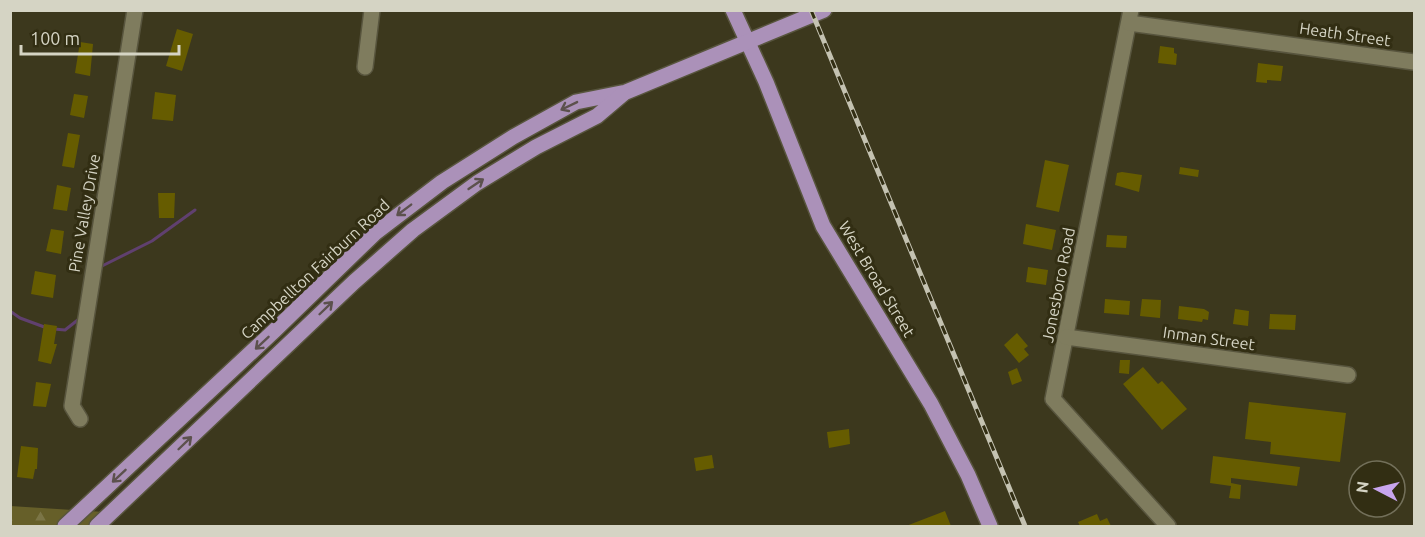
<svg xmlns="http://www.w3.org/2000/svg" width="1425" height="537" viewBox="0 0 1425 537" font-family="Ubuntu,sans-serif">
	<style>
		.forest { fill: url(#forest-firs) }
		.lines { fill: none; stroke-linecap: round; stroke-linejoin: round }
		.stream { stroke: #60406f; stroke-width: 3 }
		.building { fill: #665c00 }
		.minor-casing { stroke: #58553e; stroke-width: 18 }
		.major-casing { stroke: #58553e; stroke-width: 18 }
		.minor { stroke: #7f7c5e; stroke-width: 15 }
		.major { stroke: #ab91b9; stroke-width: 15 }
		.rail-casing { stroke: #c4c2b1; stroke-width: 5 }
		.rail { stroke: #322e13; stroke-width: 3; stroke-dasharray: 9; stroke-linecap: butt }
		.oneway { stroke: #5c514d }
		.labels { text-anchor: middle; stroke-width: 6; stroke-linejoin: round; paint-order: stroke }
		.street-label { font-size: 16px; fill: #d5d4c4; stroke: #322e13 }
	</style>
	<defs>
		<pattern id="forest-firs" width="22" height="20" patternUnits="userSpaceOnUse" patternTransform="scale(1.5)"><rect width="22" height="20" fill="#665f29"/><path d="M5 1l3.5 6h-7zM16 11l3.5 6h-7z" fill="#7b7546"/></pattern>
	</defs>
	<rect width="100%" height="100%" fill="#3c381d"/>
	<path class="forest" d="M10,506L104,512L89,526H11Z"/>
	<g class="lines">
		<g class="stream">
			<path d="M100,267L152,241L195,210"/>
			<path d="M10,311L20,318L47,328"/>
			<path d="M54,329L65,330L79,319"/>
		</g>
	</g>
	<g class="building">
		<path d="M177,29L193,34L182,71L166,66Z"/>
		<path d="M80,42L93,44L90,76L75,73Z"/>
		<path d="M1160,46L1174,48V53L1177,54L1176,65L1158,63Z"/>
		<path d="M1258,63L1283,66L1281,81L1267,80V83L1256,82Z"/>
		<path d="M155,92L176,95L173,121L152,119Z"/>
		<path d="M74,94L88,96L84,118L70,115Z"/>
		<path d="M68,133L80,135L74,168L62,166Z"/>
		<path d="M1045,160L1069,165L1059,212L1036,207Z"/>
		<path d="M1180,167L1199,170L1198,177L1179,174Z"/>
		<path d="M1122,172L1142,175L1139,192L1115,185L1117,173Z"/>
		<path d="M57,185L71,188L67,211L53,209Z"/>
		<path d="M158,193H175L174,218H159Z"/>
		<path d="M1026,224L1056,230L1052,250L1023,244Z"/>
		<path d="M51,229L64,231L61,254L46,251Z"/>
		<path d="M1107,235L1127,236L1126,248L1106,247Z"/>
		<path d="M1028,267L1048,270L1046,285L1026,282Z"/>
		<path d="M35,271L56,275L53,298L31,294Z"/>
		<path d="M1105,299L1130,301L1129,315L1104,313Z"/>
		<path d="M1142,299L1161,300L1160,318L1140,316Z"/>
		<path d="M1179,306L1204,309L1209,312L1208,320L1203,319L1202,322L1178,319Z"/>
		<path d="M1235,309L1249,311L1248,326L1233,324Z"/>
		<path d="M1270,314L1296,315L1295,330L1269,329Z"/>
		<path d="M44,324L57,326L54,344H57L51,364L38,361Z"/>
		<path d="M1017,333L1028,346L1024,349L1029,355L1019,363L1004,345Z"/>
		<path d="M1120,360H1130L1129,374L1119,373Z"/>
		<path d="M1143,367L1158,384L1162,381L1187,409L1162,430L1123,384Z"/>
		<path d="M1017,368L1022,381L1012,385L1008,372Z"/>
		<path d="M36,382L51,384L46,407L33,406Z"/>
		<path d="M1249,402L1346,413L1340,462L1270,454L1271,442L1245,439Z"/>
		<path d="M849,429L850,444L829,448L827,432Z"/>
		<path d="M21,446L38,448L37,469H35L33,479L17,477Z"/>
		<path d="M712,455L714,468L696,471L694,458Z"/>
		<path d="M1213,456L1300,467L1297,486L1231,478V483L1241,485L1240,499L1229,498L1231,486L1210,483Z"/>
		<path d="M945,511L951,526H906Z"/>
		<path d="M1097,514L1100,521L1107,518L1111,526H1080L1078,522Z"/>
	</g>
	<g class="lines">
		<g class="minor-casing">
			<g id="minor">
				<path d="M1131,10L1053,399L1168,526"/>
				<path d="M1129,23L1414,62"/>
				<path d="M365,67L372,10"/>
				<path d="M1066,337L1348,375"/>
				<path d="M80,419L72,406L135,10"/>
			</g>
		</g>
		<g class="major-casing">
			<g id="major">
				<path d="M733,10L766,82L823,226L931,404L968,475L990,526"/>
				<path d="M65,526L274,331L375,233L442,182L513,137L576,102L626,92L824,10"/>
				<path d="M97,526L354,282L413,230L477,183L536,147L597,116L623,94"/>
			</g>
		</g>
		<use href="#minor" class="minor"/>
		<use href="#major" class="major"/>
		<g class="rail-casing">
			<path id="rail" d="M811,10L1025,526"/>
		</g>
		<use href="#rail" class="rail"/>
	</g>
	<defs><path id="oneway-shaft" d="M-6 0H5M1.5-3L5.5 0L1.5 3" fill="none" stroke-width="1.6" stroke-linecap="round" stroke-linejoin="round" transform="scale(1.5)"/></defs>
	<g class="oneway">
		<use href="#oneway-shaft" transform="translate(569 106) rotate(154)"/>
		<use href="#oneway-shaft" transform="translate(476 184) rotate(-34)"/>
		<use href="#oneway-shaft" transform="translate(404 210) rotate(143)"/>
		<use href="#oneway-shaft" transform="translate(326 308) rotate(-44)"/>
		<use href="#oneway-shaft" transform="translate(262 343) rotate(137)"/>
		<use href="#oneway-shaft" transform="translate(185 443) rotate(-44)"/>
		<use href="#oneway-shaft" transform="translate(119 476) rotate(137)"/>
	</g>
	<g class="labels">
		<g class="street-label">
			<text transform="translate(1345 34) rotate(8)" y="6">Heath Street</text>
			<text transform="translate(84 213) rotate(-80)" y="6">Pine Valley Drive</text>
			<text transform="translate(315 269) rotate(-43)" y="6">Campbellton Fairburn Road</text>
			<text transform="translate(877 279) rotate(59)" y="6">West Broad Street</text>
			<text transform="translate(1058 285) rotate(-79)" y="6">Jonesboro Road</text>
			<text transform="translate(1209 338) rotate(8)" y="6">Inman Street</text>
		</g>
	</g>
	<rect width="1425" height="537" fill="none" stroke="#d5d4c4" stroke-width="24"/>
	<g transform="translate(1377 489) rotate(277)"><circle r="28" fill="#322e13" stroke="#73705a" stroke-width="1.5"/>
	<path d="M0-4.5L10 22L0 15L-10 22Z" fill="#c8a5ee"/>
	<text y="-9" font-size="16" font-weight="bold" text-anchor="middle" fill="#d5d4c4">N</text>
	</g>
	<path d="M21 45v9h158v-9" fill="none" stroke="#d5d4c4" stroke-width="3"/>
	<text x="30" y="45" font-size="18" fill="#d5d4c4" stroke="#322e13" stroke-width="4.5" paint-order="stroke">100 m</text>
</svg>
